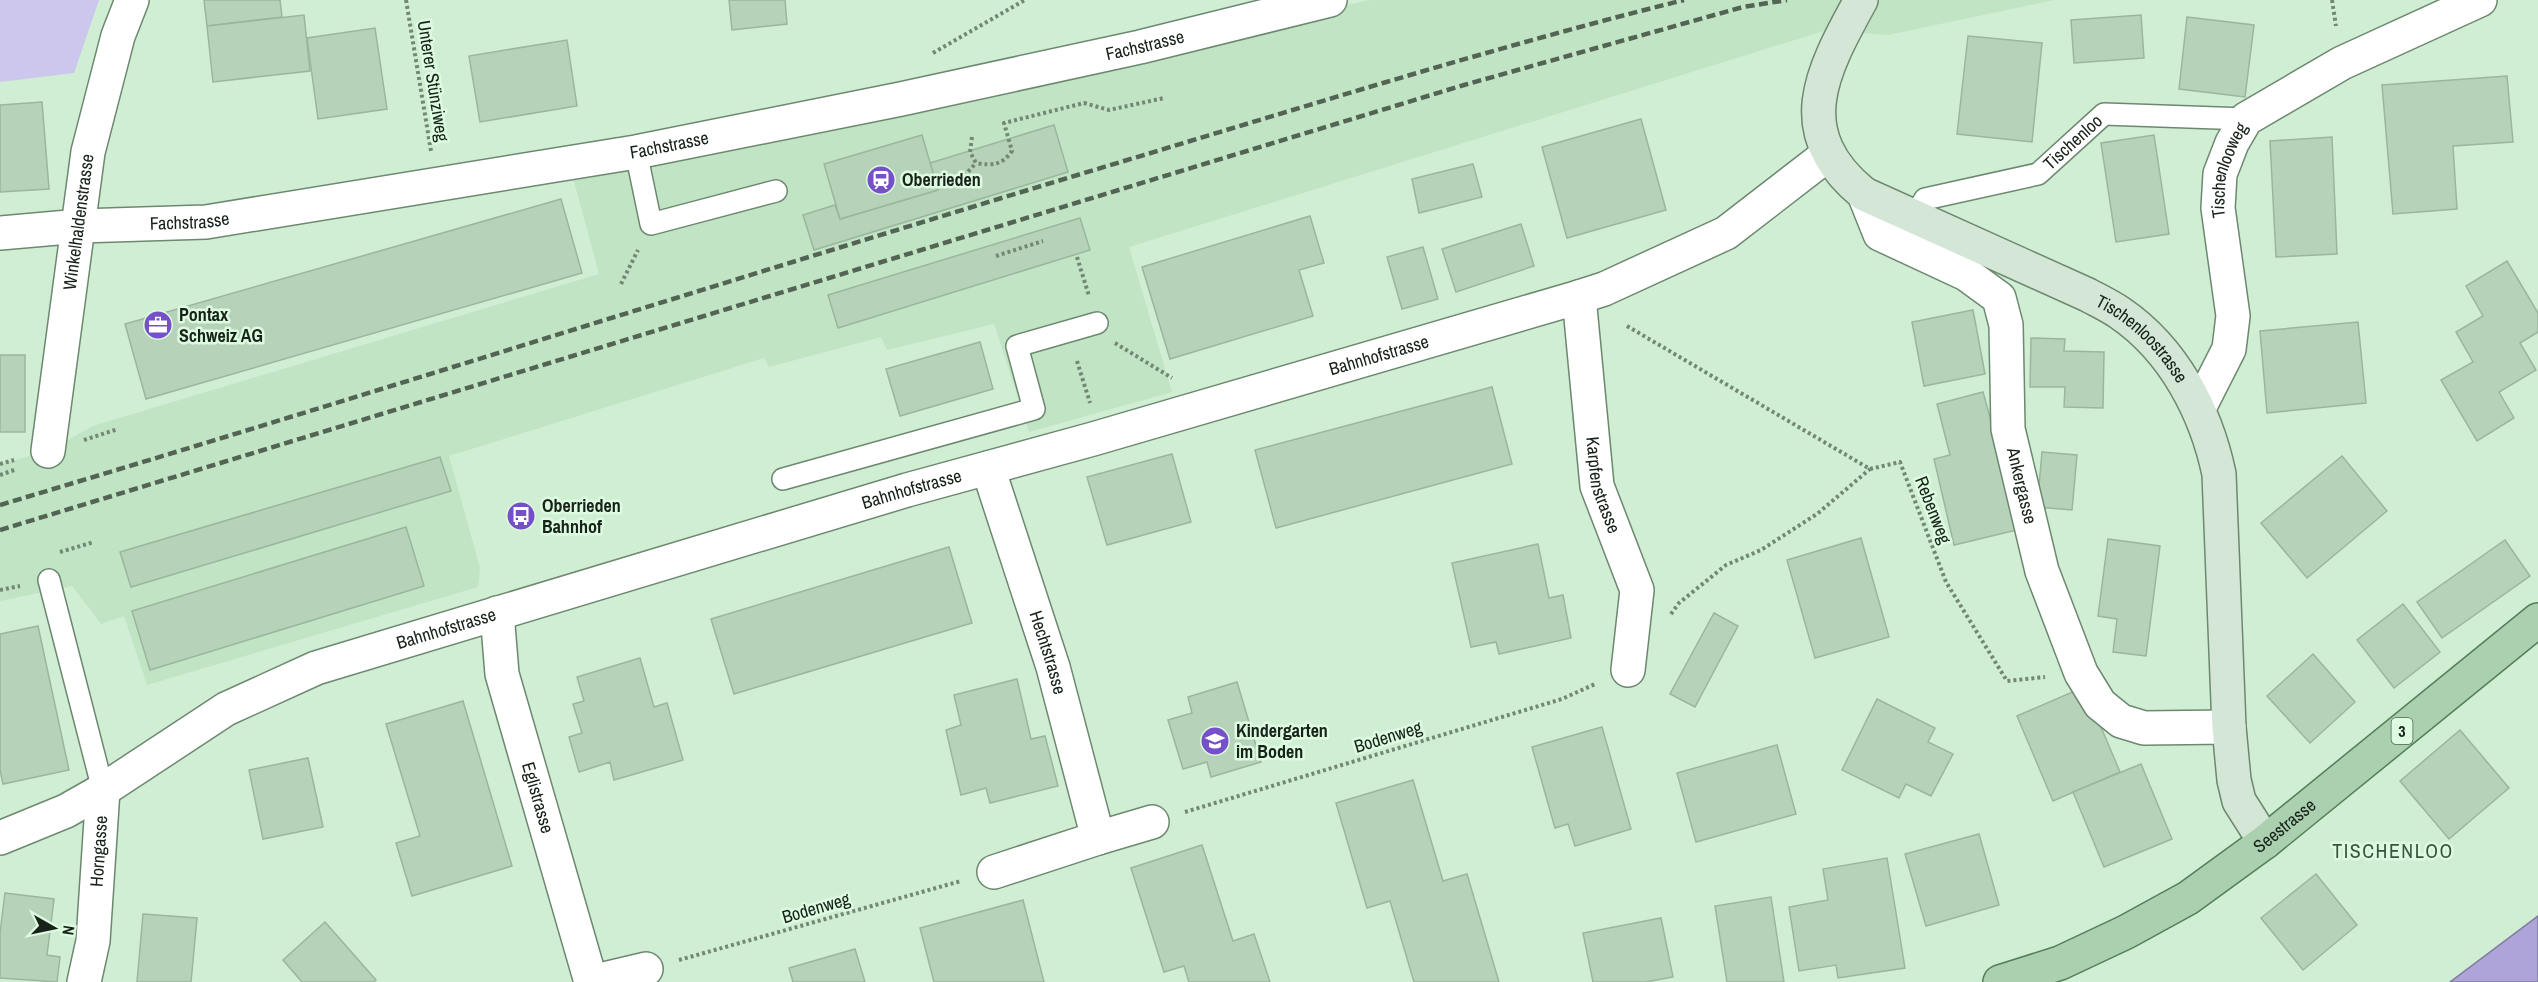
<svg xmlns="http://www.w3.org/2000/svg" width="2538" height="982" viewBox="0 0 2538 982" font-family="'Archivo Narrow',sans-serif">
	<style>
		.built { fill: #c1e4c4 }
		.green { fill: #cdc6ed }
		.water { fill: #afa4d9; stroke: #817d9f; stroke-width: 1.5 }
		.building { fill: #b6d3b9; stroke: #9ab79d; stroke-width: 1.5 }
		.lines { fill: none; stroke-linecap: round; stroke-linejoin: round }
		.service-casing { stroke: #6d8870; stroke-width: 24 }
		.minor-casing { stroke: #6d8870; stroke-width: 36 }
		.tertiary-casing { stroke: #6d8870; stroke-width: 36 }
		.secondary-casing { stroke: #6d8870; stroke-width: 36 }
		.primary-casing { stroke: #527e58; stroke-width: 36 }
		.path { stroke: #738775; stroke-width: 4; stroke-dasharray: 3 3; stroke-linecap: butt }
		.service { stroke: #fff; stroke-width: 21 }
		.minor { stroke: #fff; stroke-width: 33 }
		.tertiary { stroke: #fff; stroke-width: 33 }
		.secondary { stroke: #d4e7d7; stroke-width: 33 }
		.primary { stroke: #aad0af; stroke-width: 33 }
		.rail { stroke: #536455; stroke-width: 4.5; stroke-dasharray: 9 4.5; stroke-linecap: butt }
		.labels { text-anchor: middle; stroke-width: 5; stroke-linejoin: round; paint-order: stroke }
		.shield { fill: #ddfbe0; stroke: #526355; stroke-width: 1.5 }
		.shield-label { font-size: 16px; font-weight: bold; fill: #172219 }
		.street-label { font-size: 18px; fill: #172219; stroke: #ddfbe0 }
		.poi-label { font-size: 18px; font-weight: bold; fill: #172219; stroke: #ddfbe0; text-anchor: start }
		.neighbourhood-label { font-size: 20px; letter-spacing: 1.5px; fill: #39533d; stroke: #ddfbe0 }
	</style>
	<rect width="100%" height="100%" fill="#d0eed3"/>
	<path class="built" d="M1370,0H2054L1888,35L1827,30L1129,247L1172,392L1029,432L994,324L887,350L881,337L769,367L764,358L449,456L480,568L478,587L147,685L124,616L101,624L72,586L0,601V464L48,451L93,426L599,274L572,174Z"/>
	<path class="green" d="M0,0H99L74,73L0,82Z"/>
	<path class="water" d="M2538,916V982H2450Z"/>
	<g class="building">
		<path d="M204,0H280L282,17L207,26Z"/>
		<path d="M729,0H785L787,24L732,30Z"/>
		<path d="M304,15L310,71L213,82L207,26Z"/>
		<path d="M2141,15L2144,58L2074,63L2071,20Z"/>
		<path d="M2187,17L2254,25L2245,97L2179,89Z"/>
		<path d="M375,28L387,109L318,119L307,38Z"/>
		<path d="M1968,36L2042,43L2032,142L1957,134Z"/>
		<path d="M567,40L577,106L480,122L469,56Z"/>
		<path d="M2507,76L2513,142L2453,146L2457,209L2393,214L2382,85Z"/>
		<path d="M42,102L49,189L0,192V105Z"/>
		<path d="M1641,119L1666,210L1567,238L1542,147Z"/>
		<path d="M1054,125L1068,172L814,250L803,215L835,205L840,219L938,190L930,163Z"/>
		<path d="M922,135L938,190L840,219L824,164Z"/>
		<path d="M2154,135L2169,234L2116,242L2101,143Z"/>
		<path d="M2332,137L2337,254L2276,257L2270,141Z"/>
		<path d="M1473,164L1482,197L1419,213L1412,179Z"/>
		<path d="M561,199L582,273L146,399L125,324Z"/>
		<path d="M1310,216L1324,263L1299,270L1313,316L1170,359L1142,267Z"/>
		<path d="M1080,218L1090,250L838,328L828,295Z"/>
		<path d="M1521,224L1534,266L1456,292L1442,249Z"/>
		<path d="M1423,247L1438,299L1402,309L1387,257Z"/>
		<path d="M2507,261L2538,313V332L2520,343L2536,370L2499,392L2514,418L2477,441L2441,380L2473,362L2456,332L2483,316L2466,286Z"/>
		<path d="M1973,310L1985,374L1924,386L1912,322Z"/>
		<path d="M2358,322L2366,403L2267,413L2260,331Z"/>
		<path d="M2031,338L2065,339L2064,351L2104,352L2103,408L2064,407L2065,387H2030Z"/>
		<path d="M980,342L993,389L900,416L886,369Z"/>
		<rect x="0" y="355" width="25" height="77"/>
		<path d="M1492,387L1512,464L1276,528L1255,450Z"/>
		<path d="M1983,392L2021,529L1954,545L1934,459L1950,455L1937,404Z"/>
		<path d="M2042,452L2077,455L2072,510L2037,507Z"/>
		<path d="M1172,454L1191,522L1107,545L1087,477Z"/>
		<path d="M2342,456L2387,511L2307,578L2261,523Z"/>
		<path d="M440,457L451,491L131,587L120,552Z"/>
		<path d="M406,527L424,586L150,670L132,611Z"/>
		<path d="M1861,538L1889,637L1815,658L1787,560Z"/>
		<path d="M2108,539L2160,546L2146,656L2113,652L2117,619L2098,616Z"/>
		<path d="M2505,540L2530,576L2442,638L2417,602Z"/>
		<path d="M1538,544L1549,598L1563,595L1571,638L1499,654L1496,642L1471,647L1452,563Z"/>
		<path d="M949,547L972,623L734,694L711,619Z"/>
		<path d="M2403,604L2440,652L2394,688L2357,640Z"/>
		<path d="M1714,613L1738,626L1695,707L1670,694Z"/>
		<path d="M38,626L69,770L3,784L0,770V634Z"/>
		<path d="M2313,654L2355,702L2310,743L2267,696Z"/>
		<path d="M640,658L654,707L667,703L683,760L614,780L610,762L579,772L569,737L582,733L573,704L584,701L577,677Z"/>
		<path d="M1017,679L1031,739L1045,736L1058,786L990,803L986,788L961,795L946,730L961,725L954,695Z"/>
		<path d="M1237,682L1261,762L1211,777L1207,762L1183,769L1168,720L1192,713L1188,697Z"/>
		<path d="M2084,687L2120,772L2053,801L2017,716Z"/>
		<path d="M1877,699L1935,728L1928,742L1953,754L1931,796L1906,784L1899,798L1842,770Z"/>
		<path d="M463,701L512,866L412,896L396,843L420,836L386,724Z"/>
		<path d="M1602,727L1631,829L1575,846L1568,824L1555,828L1532,747Z"/>
		<path d="M2460,730L2509,788L2449,839L2400,781Z"/>
		<path d="M1777,745L1796,814L1696,842L1677,773Z"/>
		<path d="M308,758L323,827L263,839L249,770Z"/>
		<path d="M2141,764L2172,839L2104,867L2073,792Z"/>
		<path d="M1413,780L1443,881L1467,874L1499,982H1414L1390,901L1367,908L1336,803Z"/>
		<path d="M1979,834L1999,905L1926,926L1905,854Z"/>
		<path d="M1202,845L1233,941L1254,934L1270,982H1189L1184,966L1164,972L1131,868Z"/>
		<path d="M1887,858L1905,968L1838,978L1836,965L1799,971L1789,907L1828,900L1823,869Z"/>
		<path d="M2316,874L2357,925L2303,970L2261,918Z"/>
		<path d="M5,893L54,899L47,955L60,957L57,982L0,978V933Z"/>
		<path d="M1771,897L1784,982H1727L1715,906Z"/>
		<path d="M1023,900L1044,982H934L920,928Z"/>
		<path d="M143,914L197,918L191,982H137Z"/>
		<path d="M1661,918L1673,977L1646,982H1593L1583,933Z"/>
		<path d="M325,922L376,980L374,982H302L283,960Z"/>
		<path d="M855,949L865,982H793L789,968Z"/>
	</g>
	<g class="lines">
		<g class="service-casing">
			<g id="service">
				<path d="M636,152L651,224L776,191"/>
				<path id="s1" d="M1914,217L1925,199L2038,174L2104,114L2246,119"/>
				<path d="M783,479L1034,409L1017,346L1097,323"/>
				<path d="M49,580L103,790"/>
			</g>
		</g>
		<g class="minor-casing">
			<g id="minor">
				<path id="s2" d="M1864,194L1880,234L1966,274L1999,298L2006,325L2008,429L2042,571L2081,673L2100,704L2121,721L2144,728L2229,727"/>
				<path id="s3" d="M0,233L80,226L206,222L636,152L901,99L1140,47L1330,0"/>
				<path id="s4" d="M1579,297L1597,486L1637,590L1628,670"/>
				<path id="s5" d="M2199,408L2229,349L2233,316L2218,208L2220,174L2232,143L2246,119L2342,63L2480,0"/>
				<path id="s6" d="M48,451L88,152L118,36L132,0"/>
				<path id="s7" d="M988,468L1053,667L1098,838L994,872"/>
				<path id="s8" d="M497,613L502,674L591,982L646,969"/>
				<path d="M1098,838L1152,822"/>
				<path id="s9" d="M84,982L93,941L103,790"/>
			</g>
		</g>
		<g class="tertiary-casing">
			<g id="tertiary">
				<path id="s10" d="M0,838L66,811L103,790L226,709L316,668L907,490L1093,439L1579,297L1604,289L1726,233L1827,155"/>
			</g>
		</g>
		<g class="secondary-casing">
			<g id="secondary">
				<path id="s11" d="M1861,0C1822,71 1788,132 1864,194L2088,295C2099,301 2110,306 2120,313C2174,350 2206,412 2219,474L2229,727L2234,780L2239,801L2265,842"/>
			</g>
		</g>
		<g class="primary-casing">
			<g id="primary">
				<path id="s12" d="M2000,982L2060,963L2126,932L2188,898L2265,842L2538,620"/>
			</g>
		</g>
		<g class="path">
			<path d="M406,0L431,151"/>
			<path d="M2332,0L2336,26"/>
			<path d="M933,53L1025,0"/>
			<path d="M972,137L970,152L976,163C993,166 1002,165 1012,151L1004,123L1084,103L1109,110L1164,98"/>
			<path d="M956,185L976,163"/>
			<path d="M996,256L1043,241"/>
			<path d="M1077,257L1089,296"/>
			<path d="M621,284L638,250"/>
			<path d="M1627,326L1870,469L1900,462L1946,582L2007,681L2045,677"/>
			<path d="M1115,343L1172,378"/>
			<path d="M1077,361L1090,403"/>
			<path d="M84,440L118,429"/>
			<path d="M0,464L14,460"/>
			<path d="M0,475L17,469"/>
			<path d="M60,552L94,542"/>
			<path d="M0,590L20,586"/>
			<path d="M1671,614L1679,603L1726,565L1761,550L1817,514L1870,469"/>
			<path d="M1185,812L1562,699L1595,684"/>
			<path d="M679,960L961,881"/>
		</g>
		<use href="#service" class="service"/>
		<use href="#minor" class="minor"/>
		<use href="#tertiary" class="tertiary"/>
		<use href="#secondary" class="secondary"/>
		<use href="#primary" class="primary"/>
		<g class="rail">
			<path d="M0,505C375,393 748,274 1124,161C1310,105 1495,47 1684,0"/>
			<path d="M0,530L1464,85L1743,7L1787,0"/>
		</g>
	</g>
	<defs>
		<g id="station-disc" transform="scale(1.5)"><circle r="9.5" fill="#7550c9" stroke="#ddfbe0"/><path d="M-3-6H3Q5-6 5-4V2Q5 4 3 4L4.5 6H3L1.5 4h-3L-3 6H-4.5L-3 4Q-5 4-5 2V-4Q-5-6-3-6ZM-3.5-4v3h7v-3ZM-3.5 1v1.5H-2V1ZM2 1v1.5H3.5V1Z" fill="#fff"/></g>
		<g id="office-disc" transform="scale(1.5)"><circle r="9.5" fill="#7550c9" stroke="#ddfbe0"/><path d="M-6-3h4V-5.5h4V-3h4V5H-6ZM-1-4.5V-3h2v-1.5ZM-6 0V1H6V0Z" fill="#fff"/></g>
		<g id="bus-disc" transform="scale(1.5)"><circle r="9.5" fill="#7550c9" stroke="#ddfbe0"/><path d="M-5-6H5V4H4V6H2V4H-2V6H-4V4H-5ZM-3.5-4V0h7V-4ZM-3.5 1.2v1.5H-2V1.2ZM2 1.2v1.5H3.5V1.2Z" fill="#fff"/></g>
		<g id="school-disc" transform="scale(1.5)"><circle r="9.5" fill="#7550c9" stroke="#ddfbe0"/><path d="M0-5L7-2L0 1L-7-2ZM-4 1L0 2.5L4 1V4Q0 6-4 4Z" fill="#fff"/></g>
	</defs>
	<g fill-rule="evenodd">
		<use href="#station-disc" x="881" y="180"/>
		<use href="#office-disc" x="158" y="325"/>
		<use href="#bus-disc" x="521" y="516"/>
		<use href="#school-disc" x="1215" y="741"/>
	</g>
	<g class="labels">
		<rect class="shield" x="2391.5" y="718" width="21" height="26" rx="4.5"/>
		<g class="shield-label">
			<text x="2402" y="737">3</text>
		</g>
		<g class="street-label">
			<text dy="6" stroke="none"><textPath href="#s3" startOffset="1162">Fachstrasse</textPath></text>
			<text transform="translate(433 81) rotate(81)" y="6">Unterer Stünziweg</text>
			<text dy="6" stroke="none"><textPath href="#s1" startOffset="184">Tischenloo</textPath></text>
			<text dy="6" stroke="none"><textPath href="#s3" startOffset="676">Fachstrasse</textPath></text>
			<text dy="6" stroke="none"><textPath href="#s5" startOffset="248">Tischenlooweg</textPath></text>
			<text dy="6" stroke="none"><textPath href="#s3" startOffset="190">Fachstrasse</textPath></text>
			<text dy="6" stroke="none"><textPath href="#s6" startOffset="231">Winkelhaldenstrasse</textPath></text>
			<text dy="6" stroke="none"><textPath href="#s11" startOffset="534">Tischenloostrasse</textPath></text>
			<text dy="6" stroke="none"><textPath href="#s10" startOffset="1468">Bahnhofstrasse</textPath></text>
			<text dy="6" stroke="none"><textPath href="#s4" startOffset="190">Karpfenstrasse</textPath></text>
			<text dy="6" stroke="none"><textPath href="#s2" startOffset="369">Ankergasse</textPath></text>
			<text dy="6" stroke="none"><textPath href="#s10" startOffset="982">Bahnhofstrasse</textPath></text>
			<text transform="translate(1933 510) rotate(69)" y="6">Rebenweg</text>
			<text dy="6" stroke="none"><textPath href="#s10" startOffset="496">Bahnhofstrasse</textPath></text>
			<text dy="6" stroke="none"><textPath href="#s7" startOffset="194">Hechtstrasse</textPath></text>
			<text transform="translate(1388 737) rotate(-17)" y="6">Bodenweg</text>
			<text dy="6" stroke="none"><textPath href="#s8" startOffset="190">Eglistrasse</textPath></text>
			<text dy="6" stroke="none"><textPath href="#s12" startOffset="327">Seestrasse</textPath></text>
			<text dy="6" stroke="none"><textPath href="#s9" startOffset="132">Horngasse</textPath></text>
			<text transform="translate(816 908) rotate(-16)" y="6">Bodenweg</text>
		</g>
		<g class="poi-label">
			<text x="902" y="186">Oberrieden</text>
			<text x="179" y="321">Pontax<tspan x="179" dy="21">Schweiz AG</tspan></text>
			<text x="542" y="512">Oberrieden<tspan x="542" dy="21">Bahnhof</tspan></text>
			<text x="1236" y="737">Kindergarten<tspan x="1236" dy="21">im Boden</tspan></text>
		</g>
		<g class="neighbourhood-label">
			<text x="2393" y="858">TISCHENLOO</text>
		</g>
	</g>
	<g transform="translate(54 928) rotate(99)" stroke="#ddfbe0" stroke-width="4.5" paint-order="stroke">
	<path d="M0-4.5L10 22L0 15L-10 22Z" fill="#172219"/>
	<text y="-9" font-size="16" font-weight="bold" text-anchor="middle" fill="#172219">N</text>
	</g>
</svg>
